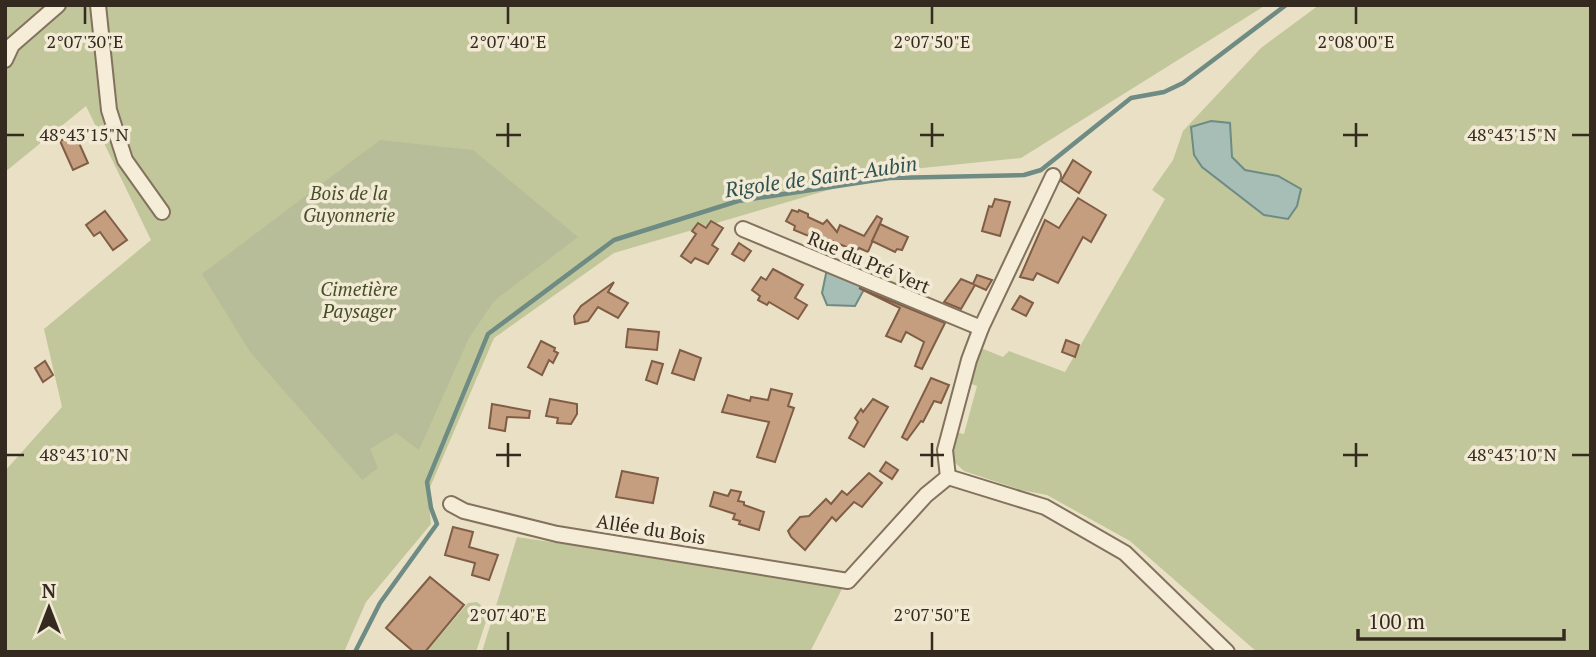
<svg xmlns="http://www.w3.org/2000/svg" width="1596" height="657" viewBox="0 0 1596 657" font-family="'PT Serif',serif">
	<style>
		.green { fill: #c1c79a }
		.cemetery { fill: #b8bd99 }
		.water { fill: #a7beb7; stroke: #6e8b84; stroke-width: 2 }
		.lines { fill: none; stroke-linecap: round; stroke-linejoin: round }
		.stream { stroke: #6e8b84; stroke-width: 4.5 }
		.building { fill: #c59d7f; stroke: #805d45; stroke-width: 2 }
		.street-casing { stroke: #83725d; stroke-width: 18 }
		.street { stroke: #f5edd8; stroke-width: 14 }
		.ticks { fill: none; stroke: #352a1f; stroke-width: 2.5 }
		.labels { text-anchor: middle; stroke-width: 7; stroke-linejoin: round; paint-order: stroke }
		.park-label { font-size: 19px; font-style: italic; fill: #454f28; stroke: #f2ead4 }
		.street-label { font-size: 19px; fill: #352a1f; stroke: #f2ead4 }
		.water-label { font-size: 21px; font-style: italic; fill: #305351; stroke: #f2ead4 }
		.ticks-label { font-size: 18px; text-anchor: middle; fill: #352a1f; stroke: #f2ead4; stroke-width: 7; stroke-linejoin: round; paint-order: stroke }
	</style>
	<rect width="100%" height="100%" fill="#eae0c5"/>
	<g class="green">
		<path d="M5,5H1266L1021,158L893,171L614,253L494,338L428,492L431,524L366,602L344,652H5V471L62,407L44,329L151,240L86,106L5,172Z"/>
		<path d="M1319,5H1591V652H1257L1130,541L1047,495L1021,490L964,471L950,458L955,432L964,434L977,386L969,383L981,348L1003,357L1009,351L1065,372L1165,199L1152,190L1173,160L1183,131L1261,48Z"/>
		<path d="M517,537L844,585L810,652H482Z"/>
		<path d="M477,602L489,612L476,652H426L468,603Z"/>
	</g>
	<path class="cemetery" d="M380,140L473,150L578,237L494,301L469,338L419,450L396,433L370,449L378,468L362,480L250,352L202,274Z"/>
	<g class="water">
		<path d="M1211,121L1230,123L1232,157L1245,170L1278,176L1301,189L1297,206L1288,219L1264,215L1202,167L1194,155L1191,127Z"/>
		<path d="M827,269L868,282L855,306L827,305L822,293Z"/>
	</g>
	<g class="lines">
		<path class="stream" d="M355,652L380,603L437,524L431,508L427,482L488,334L614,240L738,201L890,178L1024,175L1041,170L1131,98L1164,92L1183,83L1286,5"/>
	</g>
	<g class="building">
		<path d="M75,134L88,163L73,170L60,141Z"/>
		<path d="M1073,160L1091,172L1079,193L1061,181Z"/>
		<path d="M1078,198L1106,215L1091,242L1083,237L1058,283L1037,273L1033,280L1020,277L1045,220L1059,228Z"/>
		<path d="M995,199L1010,202L1000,236L982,231L989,206L992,207Z"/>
		<path d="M792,210L798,212L799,210L808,214V217L823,224L827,220L837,232L840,225L864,236L877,216L882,219L868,252L859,248L856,251L825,238L823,242L794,230L795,226L786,221Z"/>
		<path d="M105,211L127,240L113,250L100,232L94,236L86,225Z"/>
		<path d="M711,221L723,228L712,245L718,249L708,264L695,258L691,263L681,256L696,234L692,231L698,223L706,228Z"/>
		<path d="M880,224L908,237L902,250L897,249L895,252L872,241Z"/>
		<path d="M739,243L751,251L744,261L732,254Z"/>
		<path d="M773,269L803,285L795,298L807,305L798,319L769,302L767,305L758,300L760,296L752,290L761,277L766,280Z"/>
		<path d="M977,275L992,280L986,290L975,285L961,309L944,302L961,279L973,284Z"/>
		<path d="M614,282L608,292L628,303L618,318L598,307L588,321L575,324L574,316L581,306Z"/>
		<path d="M859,288L945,323L922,369L915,366L924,342L906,332L901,342L886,336L900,308Z"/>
		<path d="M1020,296L1033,303L1026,316L1012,309Z"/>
		<path d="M628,329L659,332L657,350L626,347Z"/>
		<path d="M1066,340L1079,345L1075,357L1062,352Z"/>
		<path d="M541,341L555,348L554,351L558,353L553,363L549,360L542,375L528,367Z"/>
		<path d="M680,350L701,358L694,380L672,373Z"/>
		<path d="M45,361L53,375L43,382L35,368Z"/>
		<path d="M652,361L663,364L657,384L646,380Z"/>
		<path d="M931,378L949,385L941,403L934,401L923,422L921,421L907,440L902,437Z"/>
		<path d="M771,389L792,394L788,406L794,408L775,462L757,457L769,422L722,412L728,395L750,401L751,397L768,400Z"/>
		<path d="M550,399L577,404V414L571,424L557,423L558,418L546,416Z"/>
		<path d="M873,399L888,407L864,447L849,438L858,422L855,418L861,409L863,412Z"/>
		<path d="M492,404L530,411L529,418L507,417L505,431L489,428Z"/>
		<path d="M886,462L898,470L892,479L880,471Z"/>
		<path d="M622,471L658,478L653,503L616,497Z"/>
		<path d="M869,473L882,483L862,507L854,502L836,521L832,517L805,550L791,537L788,531L800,517L809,516L826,499L831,504L842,491L847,495Z"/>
		<path d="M731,490L741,492L738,501L744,502V505L764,512L759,530L739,524L740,521L733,519L735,514L710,506L714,492L728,496Z"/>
		<path d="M453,527L473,532L469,547L498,555L489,580L472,575L475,563L445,555Z"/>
		<path d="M430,577L464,605L425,652H414L386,628Z"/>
	</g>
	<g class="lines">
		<g class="street-casing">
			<g id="street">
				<path d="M98,5L109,110L125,160L162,212"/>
				<path d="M5,60L12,45L58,5"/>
				<path d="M743,229L981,328"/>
				<path d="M948,477L1045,507L1125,553L1227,652"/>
				<path d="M948,477L945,450L969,360L981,328L1053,176"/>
				<path d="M451,504L464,511L557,534L848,581L926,495L948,477"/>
			</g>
		</g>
		<use href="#street" class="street"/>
	</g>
	<path class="ticks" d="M85,7V24M508,7V24M932,7V24M1356,7V24M508,123V147M932,123V147M1356,123V147M7,135H24M496,135H521M920,135H944M1343,135H1368M1572,135H1589M508,443V467M932,443V467M1356,443V467M7,455H24M496,455H521M920,455H944M1343,455H1368M1572,455H1589M508,632V650M932,632V650"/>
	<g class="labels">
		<g class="park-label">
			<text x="349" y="200">Bois de la<tspan x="349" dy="22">Guyonnerie</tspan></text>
			<text x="359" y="296">Cimetière<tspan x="359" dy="22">Paysager</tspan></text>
		</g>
		<g class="street-label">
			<text transform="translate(869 262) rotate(23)" y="7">Rue du Pré Vert</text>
			<text transform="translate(651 529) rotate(9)" y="7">Allée du Bois</text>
		</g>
		<g class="water-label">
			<text transform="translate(821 177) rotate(-8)" y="7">Rigole de Saint-Aubin</text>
		</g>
	</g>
	<g class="ticks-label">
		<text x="85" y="48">2°07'30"E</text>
		<text x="508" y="48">2°07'40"E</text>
		<text x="932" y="48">2°07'50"E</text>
		<text x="1356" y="48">2°08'00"E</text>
		<text x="84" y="141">48°43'15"N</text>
		<text x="1512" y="141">48°43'15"N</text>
		<text x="84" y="461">48°43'10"N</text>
		<text x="1512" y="461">48°43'10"N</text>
		<text x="508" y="621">2°07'40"E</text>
		<text x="932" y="621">2°07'50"E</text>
	</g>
	<rect width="1596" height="657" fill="none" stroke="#352a1f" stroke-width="14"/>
	<g transform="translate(49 608)" stroke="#f2ead4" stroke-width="5" paint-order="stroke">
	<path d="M0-5L12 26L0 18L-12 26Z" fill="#352a1f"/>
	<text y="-10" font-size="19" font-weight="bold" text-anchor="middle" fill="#352a1f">N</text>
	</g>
	<path d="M1358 629v10h206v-10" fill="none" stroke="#352a1f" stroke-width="3.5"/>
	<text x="1368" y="629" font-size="21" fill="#352a1f" stroke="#f2ead4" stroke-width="5" paint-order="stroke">100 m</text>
</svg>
